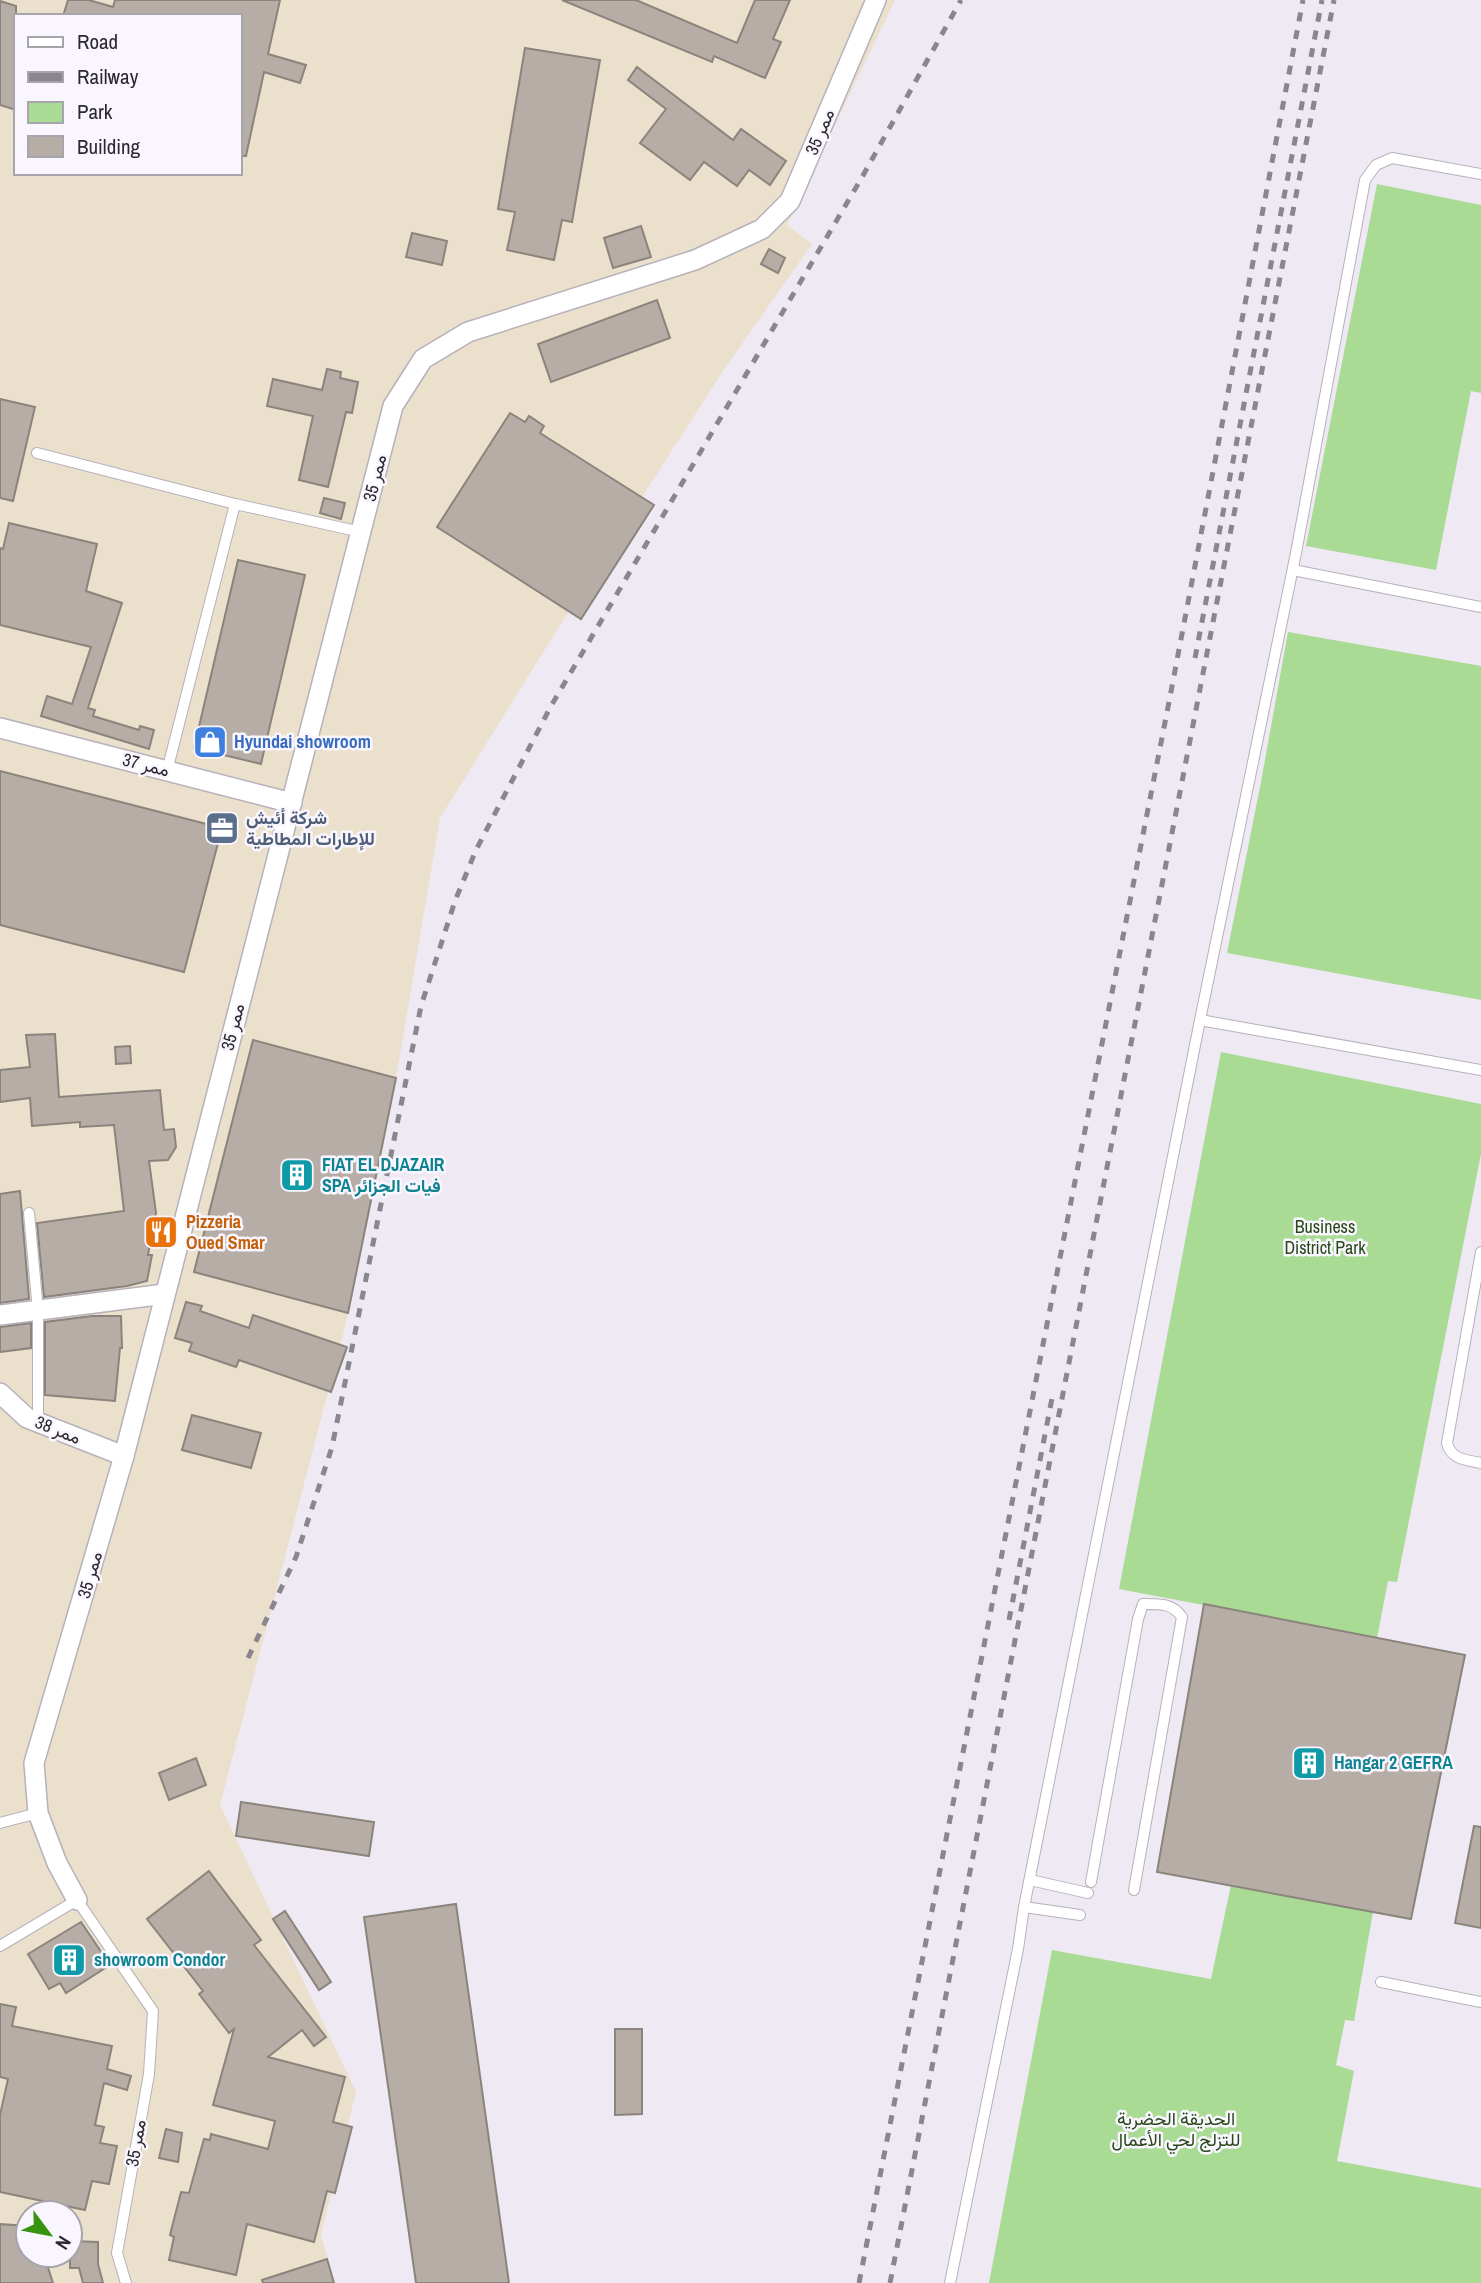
<svg xmlns="http://www.w3.org/2000/svg" width="1481" height="2283" viewBox="0 0 1481 2283" font-family="'Archivo Narrow',Vazirmatn,sans-serif">
	<style>
		.industrial { fill: #ebe0cb; fill-rule: evenodd }
		.green { fill: #a9db94 }
		.building { fill: #b6aea6; stroke: #8b847c; stroke-width: 2 }
		.lines { fill: none; stroke-linecap: round; stroke-linejoin: round }
		.lane-casing { stroke: #b6b1bb; stroke-width: 12 }
		.street-casing { stroke: #b6b1bb; stroke-width: 22 }
		.lane { stroke: #fff; stroke-width: 10 }
		.street { stroke: #fff; stroke-width: 19 }
		.rail { stroke: #8a868d; stroke-width: 5; stroke-dasharray: 9 9; stroke-linecap: butt }
		.labels { text-anchor: middle; stroke-width: 5; stroke-linejoin: round; paint-order: stroke }
		.street-label { font-size: 18px; fill: #2b292d; stroke: #faf6ff }
		.shop-label { font-size: 18px; font-weight: bold; fill: #366cbe; stroke: #faf6ff; text-anchor: start }
		.service-label { font-size: 18px; font-weight: bold; fill: #4e5e75; stroke: #faf6ff; text-anchor: start }
		.culture-label { font-size: 18px; font-weight: bold; fill: #0d838f; stroke: #faf6ff; text-anchor: start }
		.food-label { font-size: 18px; font-weight: bold; fill: #c56008; stroke: #faf6ff; text-anchor: start }
		.park-label { font-size: 18px; fill: #274816; stroke: #faf6ff }
	</style>
	<rect width="100%" height="100%" fill="#eee9f3"/>
	<path class="industrial" d="M0,0H895L787,225L812,244L725,368L577,598L440,818L396,1078L344,1331L220,1805L356,2092L321,2235L335,2283H0ZM16,16H240V173H16ZM28,2213H70V2255H28Z"/>
	<g class="green">
		<path d="M1377,184L1481,205V393L1471,391L1436,570L1306,546Z"/>
		<path d="M1288,632L1481,666V1000L1227,953L1261,782Z"/>
		<path d="M1221,1052L1481,1104V1154L1397,1582L1388,1581L1377,1638L1119,1589Z"/>
		<path d="M1231,1885L1373,1912L1354,2021L1345,2020L1336,2065L1354,2071L1337,2161L1481,2188V2283H989L1052,1950L1211,1979Z"/>
	</g>
	<g class="building">
		<path d="M68,0H89L113,7L115,0H280L268,54L306,65L300,83L264,72L246,156H240V16H63Z"/>
		<path d="M562,0H636L737,43L755,0H790L773,39L781,42L765,78L714,56L712,62Z"/>
		<path d="M0,1L16,6V110L0,105Z"/>
		<path d="M525,48L600,60L572,222L562,220L554,260L507,250L515,212L498,209Z"/>
		<path d="M637,67L733,140L741,129L786,161L770,185L749,170L737,186L704,162L690,180L640,143L666,109L628,80Z"/>
		<path d="M641,226L651,257L613,268L604,238Z"/>
		<path d="M412,233L447,241L442,265L406,257Z"/>
		<path d="M769,249L785,258L778,273L761,264Z"/>
		<path d="M657,300L670,338L551,382L538,344Z"/>
		<path d="M327,369L341,372L340,378L358,382L352,413L346,412L328,487L299,480L313,416L267,406L273,379L322,390Z"/>
		<path d="M0,399L35,407L13,501L0,498Z"/>
		<path d="M510,413L525,422L529,416L544,426L540,433L654,505L581,619L437,527Z"/>
		<path d="M324,498L345,503L341,519L320,513Z"/>
		<path d="M9,523L97,544L86,591L122,603L88,708L95,710L93,716L139,730L140,726L154,730L149,749L41,716L47,696L72,704L91,647L0,625V548L3,549Z"/>
		<path d="M238,560L305,575L261,764L194,748Z"/>
		<path d="M0,771L222,828L184,972L0,925Z"/>
		<path d="M55,1034L59,1097L160,1090L164,1130L174,1129L176,1147L168,1160L149,1161L156,1213L148,1255H152L147,1281L127,1286L44,1297L37,1223L124,1211L114,1125L80,1127V1122L32,1126L30,1098L0,1102V1070L30,1067L26,1035Z"/>
		<path d="M253,1040L396,1078L348,1313L194,1272Z"/>
		<path d="M130,1046L131,1063L116,1064L115,1047Z"/>
		<path d="M20,1191L29,1299L0,1303V1194Z"/>
		<path d="M186,1302L202,1306L200,1311L249,1328L253,1315L347,1347L331,1392L239,1360L236,1367L189,1351L192,1343L175,1338Z"/>
		<path d="M92,1316H121L122,1348H120L115,1401L45,1395V1322Z"/>
		<path d="M31,1323V1348L0,1352V1327Z"/>
		<path d="M192,1415L261,1433L251,1468L182,1450Z"/>
		<path d="M1204,1604L1465,1655L1411,1919L1157,1872Z"/>
		<path d="M196,1758L206,1785L169,1800L159,1773Z"/>
		<path d="M241,1802L374,1822L369,1856L236,1836Z"/>
		<path d="M1474,1826L1481,1827V1928L1455,1923Z"/>
		<path d="M209,1871L261,1940L254,1945L326,2037L314,2046L302,2030L268,2057L345,2077L333,2122L352,2127L335,2193L327,2191L314,2242L247,2224L236,2275L169,2260L174,2237L170,2235L181,2192L189,2193L204,2139L210,2140L211,2134L268,2149L275,2121L213,2105L234,2029L229,2033L199,1994L203,1991L147,1919Z"/>
		<path d="M456,1904L509,2283H416L364,1917Z"/>
		<path d="M285,1911L331,1982L319,1990L273,1919Z"/>
		<path d="M81,1922L110,1965L66,1993L60,1983L49,1989L28,1954Z"/>
		<path d="M0,2004L16,2007L12,2026L112,2046L107,2069L131,2076L127,2090L104,2083L95,2125L104,2127L100,2143L117,2146L109,2184L92,2181L85,2210L0,2192V2115L8,2079L0,2077Z"/>
		<path d="M615,2029H642V2114L615,2115Z"/>
		<path d="M166,2129L182,2133L178,2162L159,2158Z"/>
		<path d="M0,2224L28,2226V2255H44L53,2283H0Z"/>
		<path d="M70,2241L98,2242V2264L103,2283H83L79,2268H70Z"/>
		<path d="M327,2259L334,2283H263L262,2280Z"/>
	</g>
	<g class="lines">
		<g class="lane-casing">
			<g id="lane">
				<path d="M37,453L235,504L361,532"/>
				<path d="M1293,570L1481,607"/>
				<path d="M167,771L235,504"/>
				<path d="M1200,1020L1481,1070"/>
				<path d="M29,1213L38,1311V1423"/>
				<path d="M1481,1252L1447,1443C1451,1460 1467,1460 1481,1463"/>
				<path d="M0,1823L38,1813"/>
				<path d="M1030,1880L1088,1893"/>
				<path d="M1091,1882L1138,1619L1143,1604C1160,1604 1172,1603 1182,1617L1134,1890"/>
				<path d="M1024,1907L1080,1915"/>
				<path d="M0,1946L77,1900L153,2011L149,2074L117,2253L126,2283"/>
				<path d="M1381,1982L1481,2002"/>
				<path d="M950,2283L1018,1949L1024,1907L1200,1020L1296,553L1365,180L1376,165L1392,158L1481,174"/>
			</g>
		</g>
		<g class="street-casing">
			<g id="street">
				<path d="M0,728L292,803"/>
				<path d="M0,1315L165,1294"/>
				<path d="M0,1393L27,1418L124,1456"/>
				<path d="M77,1900L57,1863L38,1813L34,1763L124,1456L393,406L423,359L468,332L695,260L762,229L790,201L876,0"/>
			</g>
		</g>
		<use href="#lane" class="lane"/>
		<use href="#street" class="street"/>
		<g class="rail">
			<path d="M1195,658L1322,0"/>
			<path d="M1009,1620L1053,1393"/>
			<path d="M248,1658L296,1557L332,1447L421,1006L455,901L476,850L551,706L861,179L961,0"/>
			<path d="M859,2283L1169,702L1303,0"/>
			<path d="M890,2283L1334,0"/>
		</g>
	</g>
	<defs>
		<g id="shop-square" transform="scale(1.75)"><rect x="-9" y="-9" width="18" height="18" rx="4" fill="#3f7fe0" stroke="#faf6ff"/><path d="M-5-2.5h2.3a2.7 3.5 0 0 1 5.4 0H5L5.5 6h-11ZM-1.5-2.5h3a1.5 2.3 0 0 0-3 0Z" fill="#fff"/></g>
		<g id="office-square" transform="scale(1.75)"><rect x="-9" y="-9" width="18" height="18" rx="4" fill="#5c6f8a" stroke="#faf6ff"/><path d="M-6-3h4V-5.5h4V-3h4V5H-6ZM-1-4.5V-3h2v-1.5ZM-6 0V1H6V0Z" fill="#fff"/></g>
		<g id="building-square" transform="scale(1.75)"><rect x="-9" y="-9" width="18" height="18" rx="4" fill="#0f9aa8" stroke="#faf6ff"/><path d="M-4-6H4V6H1V3H-1V6H-4ZM-2.5-4.3h1.7v1.8h-1.7ZM.8-4.3h1.7v1.8H.8ZM-2.5-1h1.7V.8h-1.7ZM.8-1h1.7V.8H.8Z" fill="#fff"/></g>
		<g id="restaurant-square" transform="scale(1.75)"><rect x="-9" y="-9" width="18" height="18" rx="4" fill="#e8710a" stroke="#faf6ff"/><path d="M-5-6h1v4h1v-4h1v4h1v-4h1v5L-1.5 .5V6h-2V.5L-5-1ZM5-6V6H3V1.5H1.5Q1.5-4 5-6Z" fill="#fff"/></g>
	</defs>
	<g fill-rule="evenodd">
		<use href="#shop-square" x="210" y="742"/>
		<use href="#office-square" x="222" y="828"/>
		<use href="#building-square" x="297" y="1175"/>
		<use href="#restaurant-square" x="161" y="1232"/>
		<use href="#building-square" x="1309" y="1763"/>
		<use href="#building-square" x="69" y="1960"/>
	</g>
	<g class="labels">
		<g class="street-label">
			<text transform="translate(820 132) rotate(-67)" y="6">ممر 35</text>
			<text transform="translate(375 478) rotate(-76)" y="6">ممر 35</text>
			<text transform="translate(146 765) rotate(14)" y="6">ممر 37</text>
			<text transform="translate(233 1027) rotate(-76)" y="6">ممر 35</text>
			<text transform="translate(58 1430) rotate(22)" y="6">ممر 38</text>
			<text transform="translate(90 1575) rotate(-74)" y="6">ممر 35</text>
			<text transform="translate(136 2143) rotate(-80)" y="6">ممر 35</text>
		</g>
		<g class="shop-label">
			<text x="234" y="748">Hyundai showroom</text>
		</g>
		<g class="service-label">
			<text x="246" y="824">شركة أئيش<tspan x="246" dy="21">للإطارات المطاطية</tspan></text>
		</g>
		<g class="culture-label">
			<text x="322" y="1171">FIAT EL DJAZAIR<tspan x="322" dy="21">SPA فيات الجزائر</tspan></text>
			<text x="1334" y="1769">Hangar 2 GEFRA</text>
			<text x="94" y="1966">showroom Condor</text>
		</g>
		<g class="food-label">
			<text x="186" y="1228">Pizzeria<tspan x="186" dy="21">Oued Smar</tspan></text>
		</g>
		<g class="park-label">
			<text x="1325" y="1233">Business<tspan x="1325" dy="21">District Park</tspan></text>
			<text x="1176" y="2125">الحديقة الحضرية<tspan x="1176" dy="21">للتزلج لحي الأعمال</tspan></text>
		</g>
	</g>
	<rect x="14" y="14" width="228" height="161" fill="#faf6ff" stroke="#a7a4ab" stroke-width="2"/>
	<rect x="28" y="37" width="35" height="10" fill="#ffffff" stroke="#a7a4ab" stroke-width="2"/>
	<text x="77" y="49" font-size="21" fill="#2b292d">Road</text>
	<rect x="28" y="72" width="35" height="10" fill="#8a868d" stroke="#a7a4ab" stroke-width="2"/>
	<text x="77" y="84" font-size="21" fill="#2b292d">Railway</text>
	<rect x="28" y="102" width="35" height="21" fill="#a9db94" stroke="#a7a4ab" stroke-width="2"/>
	<text x="77" y="119" font-size="21" fill="#2b292d">Park</text>
	<rect x="28" y="136" width="35" height="21" fill="#b6aea6" stroke="#a7a4ab" stroke-width="2"/>
	<text x="77" y="154" font-size="21" fill="#2b292d">Building</text>
	<g transform="translate(49 2234) rotate(122)"><circle r="33" fill="#faf6ff" stroke="#a7a4ab" stroke-width="2"/>
	<path d="M0-5L12 26L0 18L-12 26Z" fill="#369410"/>
	<text y="-10" font-size="19" font-weight="bold" text-anchor="middle" fill="#2b292d">N</text>
	</g>
</svg>
